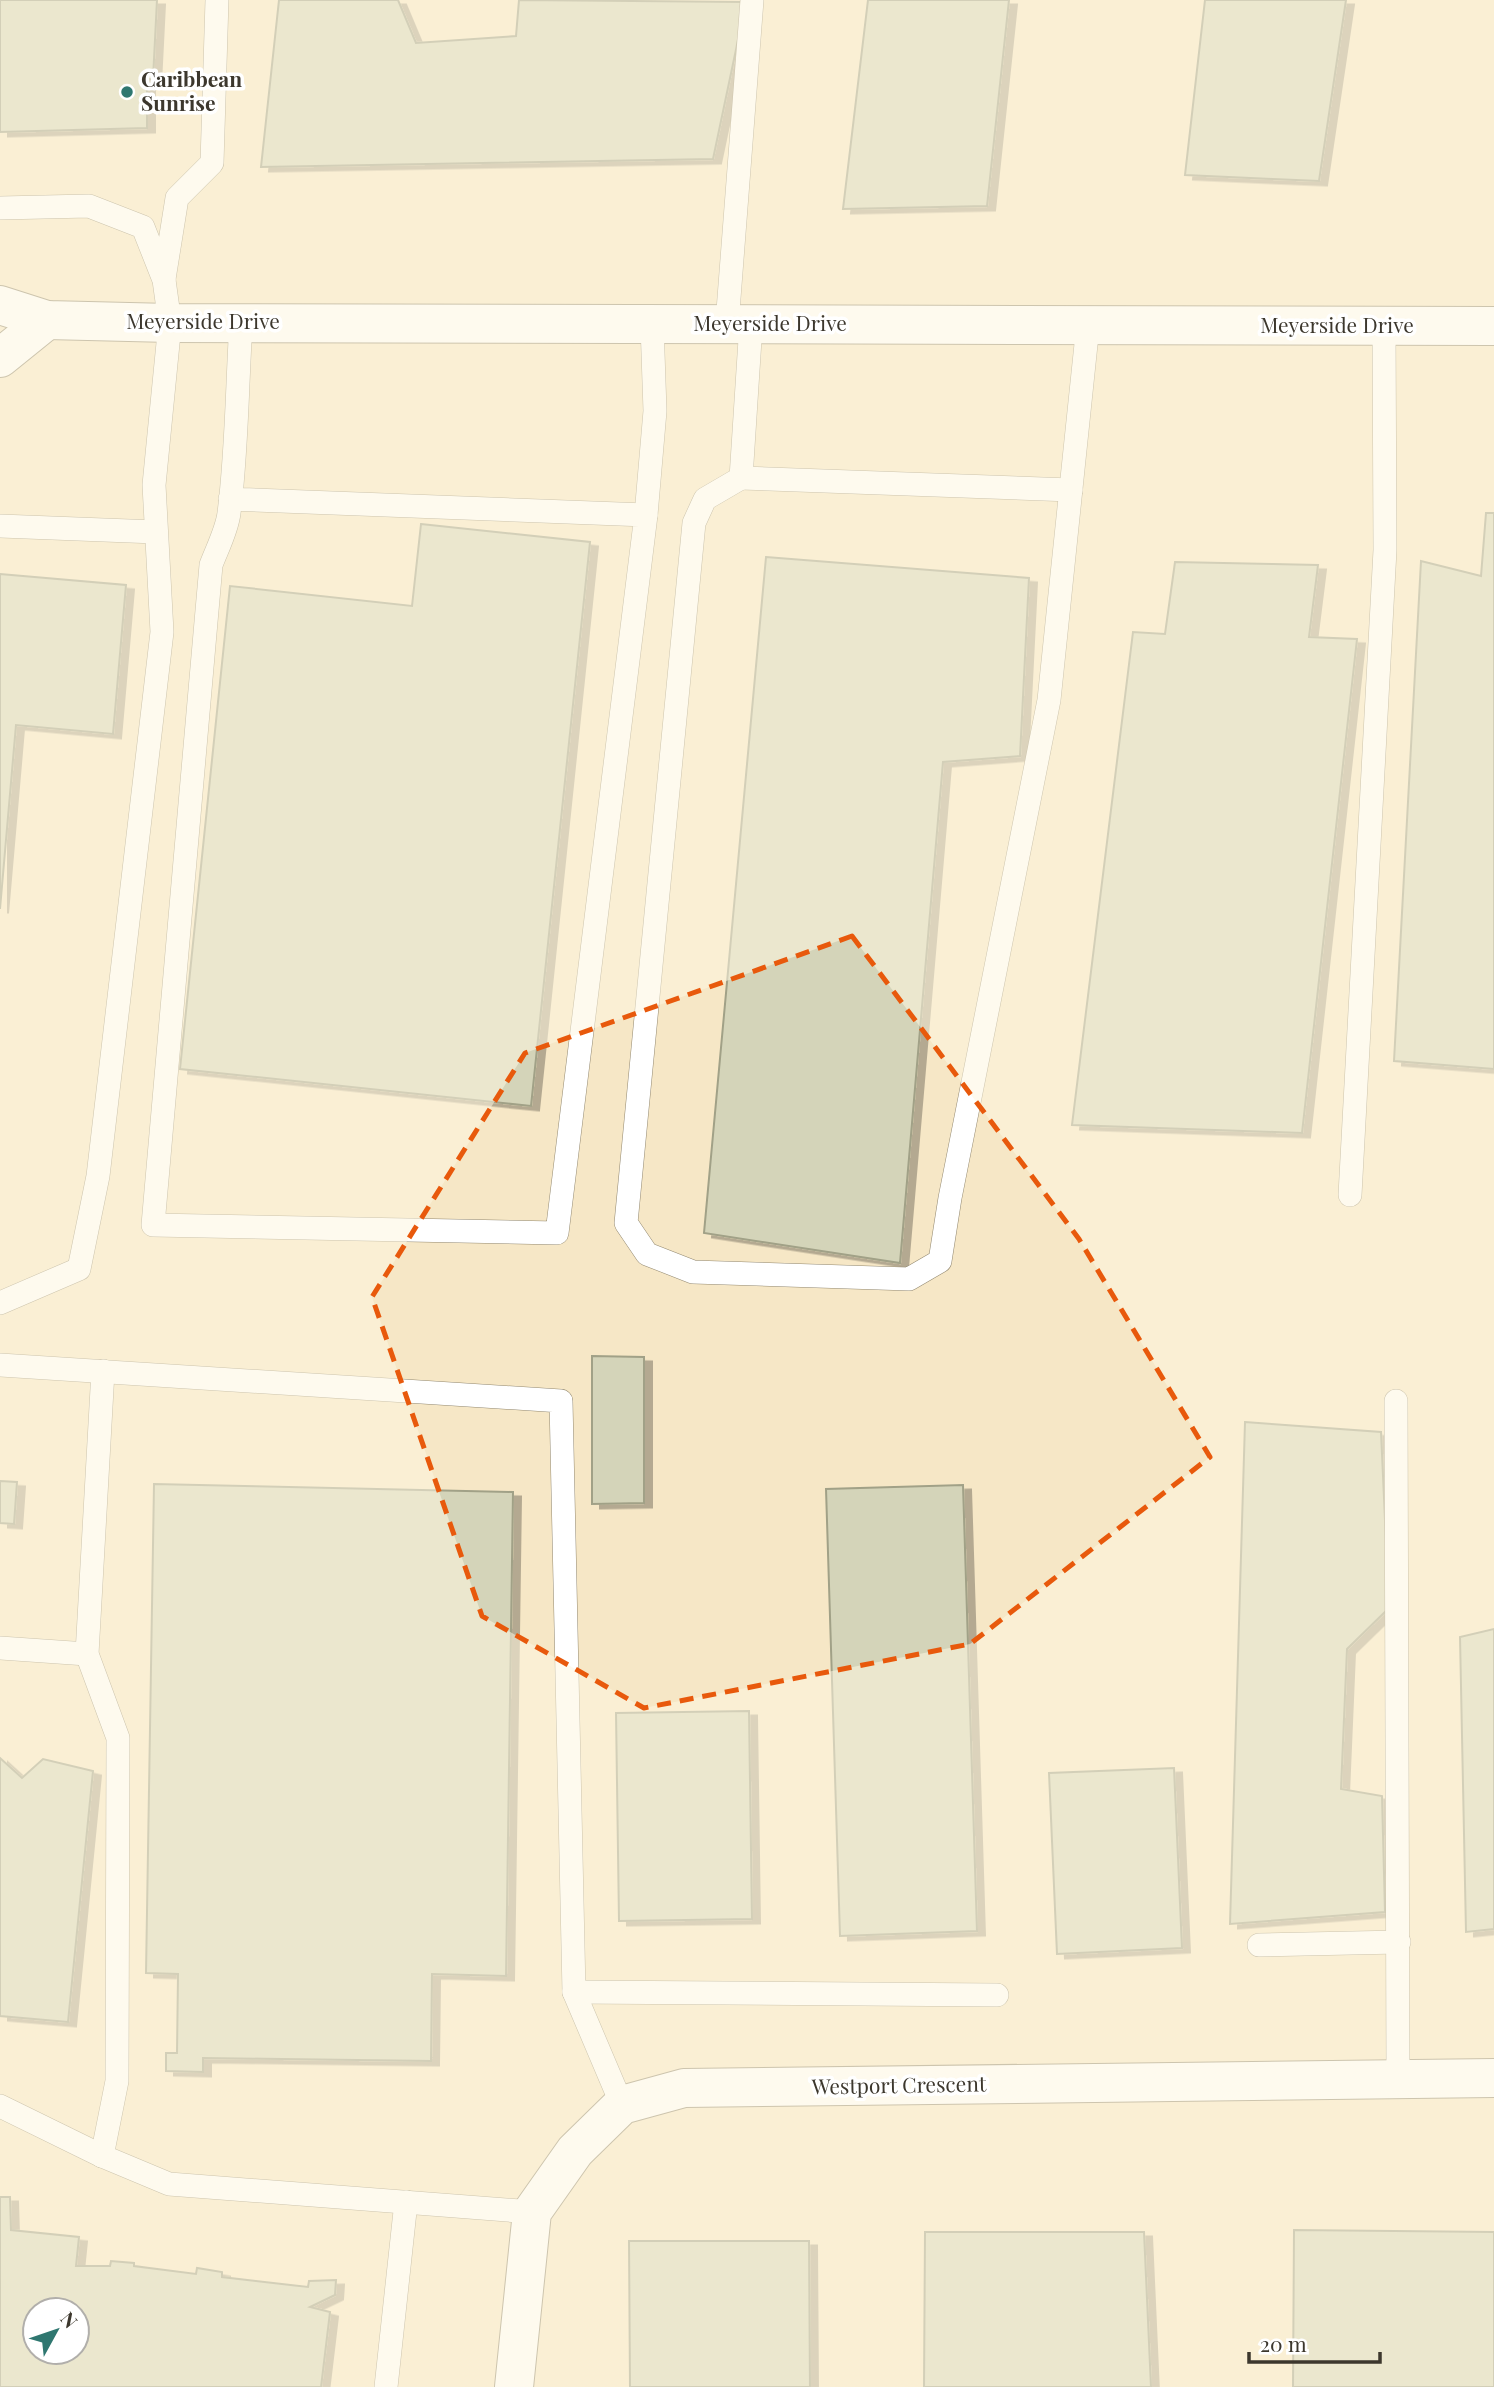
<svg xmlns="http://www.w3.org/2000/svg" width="1494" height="2387" viewBox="0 0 1494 2387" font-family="'Playfair Display',serif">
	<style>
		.built { fill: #f6e7c6; fill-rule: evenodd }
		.building { fill: #d4d4b9; stroke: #a1a187; stroke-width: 2; fill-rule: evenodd; filter: url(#shadow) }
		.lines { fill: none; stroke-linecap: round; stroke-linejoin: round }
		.service-casing { stroke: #938971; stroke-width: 24 }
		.minor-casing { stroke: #938971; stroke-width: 40 }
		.tertiary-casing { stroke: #938971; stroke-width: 40 }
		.service { stroke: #fff; stroke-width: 23 }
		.minor { stroke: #fff; stroke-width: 38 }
		.tertiary { stroke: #fff; stroke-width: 38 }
		.marked { fill: none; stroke: #e8590c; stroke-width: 5; stroke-dasharray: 14 9; stroke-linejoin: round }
		.poi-dot { fill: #2f7770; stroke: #fff; stroke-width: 2.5 }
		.labels { text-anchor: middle; stroke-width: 7; stroke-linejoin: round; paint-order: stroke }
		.poi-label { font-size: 21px; font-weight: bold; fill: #3c372d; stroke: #fff; text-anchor: start }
		.street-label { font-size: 21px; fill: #3c372d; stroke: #fff }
	</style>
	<defs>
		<filter id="shadow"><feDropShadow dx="8" dy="4.5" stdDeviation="0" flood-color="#0004"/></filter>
	</defs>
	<rect width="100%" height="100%" fill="#fef5e0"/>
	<path class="built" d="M0,0H1494V2387H0ZM35,2310H77V2352H35Z"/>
	<g class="building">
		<path d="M0,0H157L153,79H147V128L0,132Z"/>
		<path d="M279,0H398L416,43L516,36L519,0L746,2L713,159L261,167Z"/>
		<path d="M868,0H1009L987,206L843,209Z"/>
		<path d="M1205,0H1346L1319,181L1185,175Z"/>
		<path d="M1486,513H1494V1069L1394,1061L1421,561L1481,576Z"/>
		<path d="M421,524L590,542L531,1106L180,1069L230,586L412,606Z"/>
		<path d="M766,557L1029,578L1020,756L943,762L900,1263L704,1233Z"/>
		<path d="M1175,562L1318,565L1309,637L1357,639L1302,1133L1072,1125L1133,632L1165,634Z"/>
		<path d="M0,574L126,585L113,734L16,725L0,909Z"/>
		<path d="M592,1356L644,1357V1503L592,1504Z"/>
		<path d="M1245,1422L1381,1432L1389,1608L1347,1649L1341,1789L1382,1796L1385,1912L1230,1924Z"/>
		<path d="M0,1481L17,1482L14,1524L0,1523Z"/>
		<path d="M154,1484L513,1492L506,1976L432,1974L431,2061L203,2058V2072L166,2071V2053H177L178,1974L146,1973Z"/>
		<path d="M963,1485L977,1931L840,1936L826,1489Z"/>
		<path d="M1494,1629V1929L1466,1932L1460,1637Z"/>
		<path d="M749,1711L752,1919L619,1921L616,1713Z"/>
		<path d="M0,1758L22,1778L43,1759L93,1771L68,2022L0,2016Z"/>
		<path d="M1174,1768L1182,1948L1057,1954L1049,1773Z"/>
		<path d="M0,2197H10L11,2230L79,2237L76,2266H110L111,2261L134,2263V2266L196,2274L197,2268L222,2272V2277L308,2287L309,2281L336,2280L335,2295L310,2307L330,2312L321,2387H0ZM35,2310H77V2352H35Z"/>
		<path d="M1294,2230L1494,2232V2387H1293Z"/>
		<path d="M925,2232H1144L1151,2387H924Z"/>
		<path d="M629,2241H809L810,2387H630Z"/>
	</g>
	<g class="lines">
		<g class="service-casing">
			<g id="service">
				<path d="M0,208L89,206L143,227L164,280L170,323L154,485L162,632L98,1176L79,1269L0,1303"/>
				<path d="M164,279L177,198L212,163L217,0"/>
				<path d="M727,324L752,0"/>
				<path d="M751,324L741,478L705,499L694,523L626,1223L647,1254L693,1272L909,1279L940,1261L950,1198L1049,700L1088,325"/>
				<path d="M741,478L1071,490"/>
				<path d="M230,499L646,515L557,1233L153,1225L211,565C217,549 227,530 229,513C237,451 237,386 241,323"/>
				<path d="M646,515L655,411L652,324"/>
				<path d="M0,526L156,532"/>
				<path d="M1350,1195L1385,550L1384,326"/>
				<path d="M0,1365L561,1401L574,1992L622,2105"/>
				<path d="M1396,1401L1398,2079"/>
				<path d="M0,1648L87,1654"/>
				<path d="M1259,1945L1399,1942"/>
				<path d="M574,1992L997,1995"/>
				<path d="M0,2106L102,2156L169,2184L532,2212"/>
				<path d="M102,2156L117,2081L118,1738L87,1654L103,1371"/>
				<path d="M386,2387L406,2202"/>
			</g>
		</g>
		<g class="minor-casing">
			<path id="minor" d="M514,2387L532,2212L575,2151L622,2105L684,2088L1494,2078"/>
		</g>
		<g class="tertiary-casing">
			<g id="tertiary">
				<path d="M0,305L47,320L170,323L1494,326"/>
				<path d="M0,358L47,320"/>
			</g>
		</g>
		<use href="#service" class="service"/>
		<use href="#minor" class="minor"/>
		<use href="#tertiary" class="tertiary"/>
	</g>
	<path d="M0 0H1494V2387H0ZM852,936L1079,1239L1210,1457L970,1644L644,1708L482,1616L372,1297L525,1053Z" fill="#fef5e0" fill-opacity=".55" fill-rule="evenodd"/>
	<path class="marked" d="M852,936L1079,1239L1210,1457L970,1644L644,1708L482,1616L372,1297L525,1053Z"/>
	<circle class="poi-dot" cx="127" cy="92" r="7"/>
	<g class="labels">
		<g class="poi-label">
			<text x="141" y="87">Caribbean<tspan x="141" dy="24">Sunrise</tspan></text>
		</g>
		<g class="street-label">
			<text x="203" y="329">Meyerside Drive</text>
			<text x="770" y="331">Meyerside Drive</text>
			<text x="1337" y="333">Meyerside Drive</text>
			<text transform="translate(899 2086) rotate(-1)" y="7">Westport Crescent</text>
		</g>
	</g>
	<g transform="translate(56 2331) rotate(50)"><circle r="33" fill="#ffffff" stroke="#b1afab" stroke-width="2"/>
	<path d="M0-5L12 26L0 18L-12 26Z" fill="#2f7770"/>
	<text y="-10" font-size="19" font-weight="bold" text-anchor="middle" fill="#3c372d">N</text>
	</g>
	<path d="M1249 2352v10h131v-10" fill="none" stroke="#3c372d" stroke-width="3.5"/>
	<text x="1260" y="2352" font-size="21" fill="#3c372d" stroke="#ffffff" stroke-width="5" paint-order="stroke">20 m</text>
</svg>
